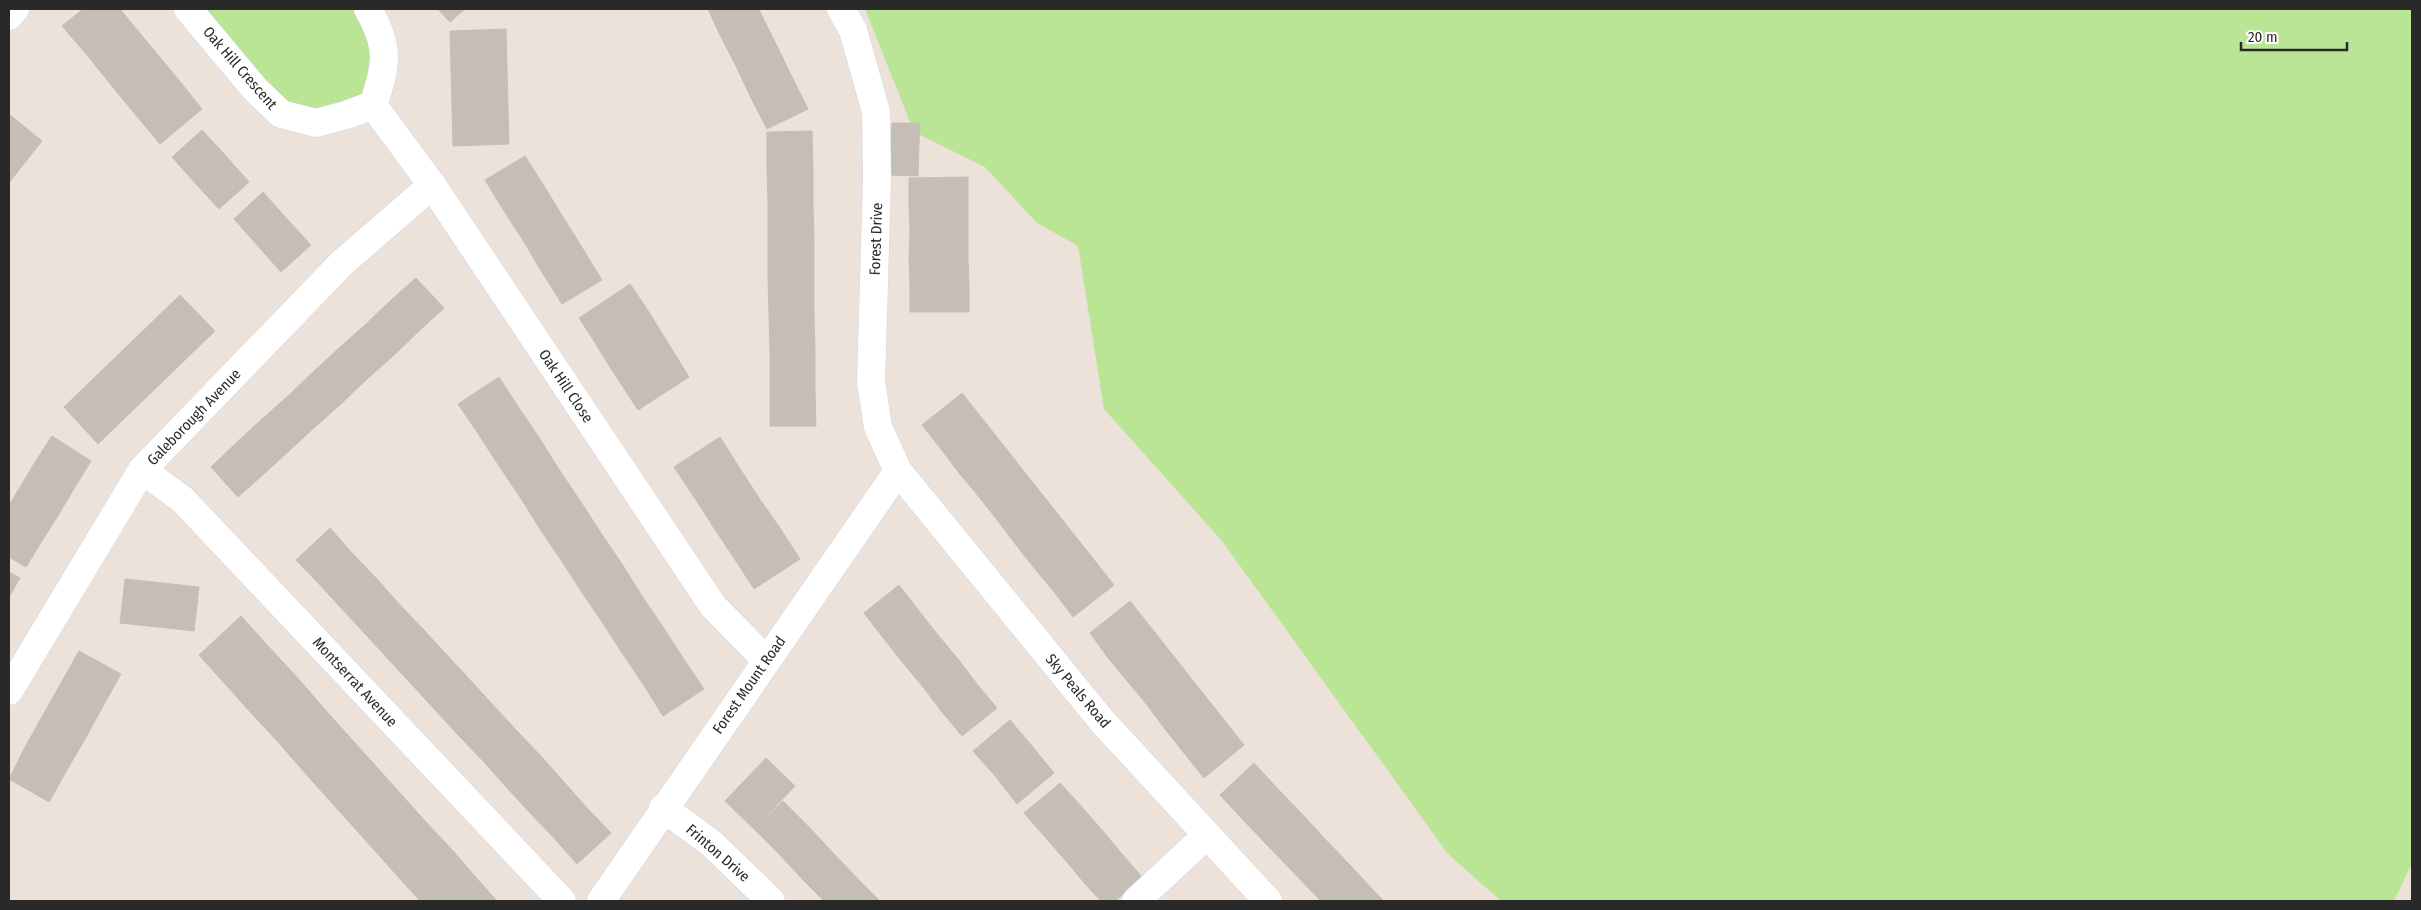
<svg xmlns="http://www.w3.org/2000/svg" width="2421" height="910" viewBox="0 0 2421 910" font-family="'Fira Sans Condensed',sans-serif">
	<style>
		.green { fill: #bae595 }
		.building { fill: #c4beb6; stroke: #c7beb4 }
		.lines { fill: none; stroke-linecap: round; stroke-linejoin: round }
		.minor-casing { stroke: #d0d6e3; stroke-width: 29 }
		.minor { stroke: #fff; stroke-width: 28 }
		.labels { text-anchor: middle; stroke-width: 4; stroke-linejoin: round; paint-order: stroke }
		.street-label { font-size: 15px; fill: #292929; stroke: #fff }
	</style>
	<rect width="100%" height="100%" fill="#ece2da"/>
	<g class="green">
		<path d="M188,9H368L373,105L281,114Z"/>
		<path d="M865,9H2412V863L2394,901H1501L1448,854L1222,541L1104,409L1078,246L1037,223L985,167L914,132Z"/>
	</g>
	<g class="building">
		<path d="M83,9H120L129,20L87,55L62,26Z"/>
		<path d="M438,9H465L450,22Z"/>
		<path d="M708,9H759L761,14L720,35Z"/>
		<path d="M761,14L777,46L736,66L720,35Z"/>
		<path d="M129,20L153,49L111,85L87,55Z"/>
		<path d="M506,29L507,68L451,69L450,31Z"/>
		<path d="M777,46L792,77L751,98L736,66Z"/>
		<path d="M153,49L178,79L135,114L111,85Z"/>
		<path d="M507,68L508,106L452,108L451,69Z"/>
		<path d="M792,77L808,109L767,129L751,98Z"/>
		<path d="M178,79L202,109L160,144L135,114Z"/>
		<path d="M508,106L509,144L453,146L452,108Z"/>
		<path d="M9,114L42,141L19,170L9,161Z"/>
		<path d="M892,123H920L919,144H891Z"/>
		<path d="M202,130L226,156L195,183L172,157Z"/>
		<path d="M812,131L813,168L767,169V132Z"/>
		<path d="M891,144H919L918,176L890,175Z"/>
		<path d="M226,156L249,182L219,209L195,183Z"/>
		<path d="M525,156L544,186L504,211L485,180Z"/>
		<path d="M9,161L19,170L9,183Z"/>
		<path d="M813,168V205L768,206L767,169Z"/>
		<path d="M968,177V204L909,205V178Z"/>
		<path d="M544,186L563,217L524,242L504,211Z"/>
		<path d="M263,192L287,219L257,245L234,219Z"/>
		<path d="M968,204V231H910L909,205Z"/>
		<path d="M813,205L814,242H768V206Z"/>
		<path d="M563,217L583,249L543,274L524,242Z"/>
		<path d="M287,219L311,245L281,272L257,245Z"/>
		<path d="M910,231H968V258H909Z"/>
		<path d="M768,242H814V278L768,279Z"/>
		<path d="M583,249L602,280L562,304L543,274Z"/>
		<path d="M909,258H968L969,285H910Z"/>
		<path d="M416,278L444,308L418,332L390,301Z"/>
		<path d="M814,278V315L769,316L768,279Z"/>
		<path d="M630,284L645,306L594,341L579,318Z"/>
		<rect x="910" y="285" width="59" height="27"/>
		<path d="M180,295L215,331L186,359L151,323Z"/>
		<path d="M390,301L418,332L393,356L365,325Z"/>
		<path d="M645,306L660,330L608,364L594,341Z"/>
		<path d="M814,315L815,352L770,353L769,316Z"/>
		<path d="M151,323L186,359L157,387L122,351Z"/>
		<path d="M365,325L393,356L367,379L339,348Z"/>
		<path d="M660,330L689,377L638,410L608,364Z"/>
		<path d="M339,348L367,379L342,403L313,372Z"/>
		<path d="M122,351L157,387L128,415L93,379Z"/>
		<path d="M815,352V389H770V353Z"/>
		<path d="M313,372L342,403L316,426L288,396Z"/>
		<path d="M499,377L519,408L479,435L458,404Z"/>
		<path d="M93,379L128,415L98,444L64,407Z"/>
		<path d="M770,389H815L816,426H770Z"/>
		<path d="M962,393L981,417L941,449L922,425Z"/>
		<path d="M288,396L316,426L290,450L262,419Z"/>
		<path d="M519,408L540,439L499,466L479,435Z"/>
		<path d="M981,417L1000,441L959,473L941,449Z"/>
		<path d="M262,419L290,450L265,473L236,443Z"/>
		<path d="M52,436L91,461L75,487L35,462Z"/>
		<path d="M720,437L739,467L694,497L674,467Z"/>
		<path d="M540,439L560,471L520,497L499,466Z"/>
		<path d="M1000,441L1019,465L979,497L959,473Z"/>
		<path d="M236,443L265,473L238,497L211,467Z"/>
		<path d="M35,462L75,487L59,514L19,489Z"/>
		<path d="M1019,465L1038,489L998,521L979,497Z"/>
		<path d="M739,467L759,498L714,528L694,497Z"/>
		<path d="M560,471L581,502L540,529L520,497Z"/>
		<path d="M19,489L59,514L42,541L9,520V505Z"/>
		<path d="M1038,489L1057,513L1016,545L998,521Z"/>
		<path d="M759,498L780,528L734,558L714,528Z"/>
		<path d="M581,502L601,533L561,560L540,529Z"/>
		<path d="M1057,513L1076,537L1035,569L1016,545Z"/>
		<path d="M9,520L42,541L26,567L9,557Z"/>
		<path d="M330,528L353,554L320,585L296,560Z"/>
		<path d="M780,528L800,559L754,589L734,558Z"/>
		<path d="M601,533L622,564L581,591L561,560Z"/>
		<path d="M1076,537L1095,561L1055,593L1035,569Z"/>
		<path d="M353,554L377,579L343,610L320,585Z"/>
		<path d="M1095,561L1114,585L1073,617L1055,593Z"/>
		<path d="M622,564L642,596L602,622L581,591Z"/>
		<path d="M9,572L20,578L9,597Z"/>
		<path d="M125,579L162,583L158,627L120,623Z"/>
		<path d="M377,579L400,605L367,636L343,610Z"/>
		<path d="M162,583L199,587L194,631L158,627Z"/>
		<path d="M899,585L919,611L884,639L864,613Z"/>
		<path d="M642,596L663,627L622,653L602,622Z"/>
		<path d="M1130,601L1149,625L1108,658L1090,633Z"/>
		<path d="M400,605L424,630L390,661L367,636Z"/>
		<path d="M919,611L938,635L903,663L884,639Z"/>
		<path d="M241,616L268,646L225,684L199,655Z"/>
		<path d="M1149,625L1168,649L1128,682L1108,658Z"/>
		<path d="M663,627L683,658L643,684L622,653Z"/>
		<path d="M424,630L447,655L414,687L390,661Z"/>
		<path d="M938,635L958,659L923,687L903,663Z"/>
		<path d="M268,646L295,675L252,714L225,684Z"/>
		<path d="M1168,649L1187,673L1147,705L1128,682Z"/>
		<path d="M79,651L121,674L103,706L61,683Z"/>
		<path d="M447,655L471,681L437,712L414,687Z"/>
		<path d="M683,658L704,689L663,716L643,684Z"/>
		<path d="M958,659L977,684L942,712L923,687Z"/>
		<path d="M1187,673L1206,697L1165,729L1147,705Z"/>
		<path d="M295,675L321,705L279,743L252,714Z"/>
		<path d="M471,681L494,706L460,737L437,712Z"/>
		<path d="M61,683L103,706L85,739L43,715Z"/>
		<path d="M977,684L997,708L962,736L942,712Z"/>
		<path d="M1206,697L1225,721L1184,753L1165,729Z"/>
		<path d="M321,705L347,734L305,773L279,743Z"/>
		<path d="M494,706L517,731L484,762L460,737Z"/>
		<path d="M43,715L85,739L67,770L25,747Z"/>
		<path d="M1010,720L1032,746L996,777L973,751Z"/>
		<path d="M1225,721L1244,745L1204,778L1184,753Z"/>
		<path d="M517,731L541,756L507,788L484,762Z"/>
		<path d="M347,734L374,764L331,802L305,773Z"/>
		<path d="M1032,746L1054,773L1017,804L996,777Z"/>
		<path d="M25,747L67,770L49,802L9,779Z"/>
		<path d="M541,756L564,782L530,813L507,788Z"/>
		<path d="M766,758L795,786L754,829L725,801Z"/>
		<path d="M1254,763L1278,789L1244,821L1220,795Z"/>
		<path d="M374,764L400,793L358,832L331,802Z"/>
		<path d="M564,782L587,808L554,838L530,813Z"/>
		<path d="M1060,783L1081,806L1045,837L1024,813Z"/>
		<path d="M1278,789L1302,814L1268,846L1244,821Z"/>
		<path d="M400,793L427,823L384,861L358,832Z"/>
		<path d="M783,801L809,827L780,855L754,829Z"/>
		<path d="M1081,806L1102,830L1066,861L1045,837Z"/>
		<path d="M587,808L611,833L577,864L554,838Z"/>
		<path d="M1302,814L1326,840L1293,872L1268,846Z"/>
		<path d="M427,823L454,852L411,891L384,861Z"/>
		<path d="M809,827L834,854L805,882L780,855Z"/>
		<path d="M1102,830L1122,854L1086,885L1066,861Z"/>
		<path d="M1326,840L1350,865L1317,897L1293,872Z"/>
		<path d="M454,852L480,882L459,901H420L411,891Z"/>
		<path d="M834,854L860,881L839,901H824L805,882Z"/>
		<path d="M1122,854L1143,878L1115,901H1101L1086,885Z"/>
		<path d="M1350,865L1374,891L1363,901H1321L1317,897Z"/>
		<path d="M860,881L880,901H839Z"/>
		<path d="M480,882L497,901H459Z"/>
		<path d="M1374,891L1384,901H1363Z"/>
	</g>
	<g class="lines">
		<g class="minor-casing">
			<g id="minor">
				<path d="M188,9L255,89L281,114L316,123L346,115L373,105C387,65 390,47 368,9"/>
				<path d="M841,9L853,30L876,112L877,180L871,382L878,427L898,471L1102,721L1268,901"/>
				<path d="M9,16L15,9"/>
				<path d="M373,105L432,185L713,606L766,660"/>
				<path d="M142,470L182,499L562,901"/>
				<path d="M9,691L142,470L342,263L432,185"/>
				<path d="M663,808L711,843L771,901"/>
				<path d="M601,901L898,471"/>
				<path d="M1136,901L1207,835"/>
			</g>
		</g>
		<use href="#minor" class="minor"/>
	</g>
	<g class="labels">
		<g class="street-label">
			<text transform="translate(240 68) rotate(49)" y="5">Oak Hill Crescent</text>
			<text transform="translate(876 239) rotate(-88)" y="5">Forest Drive</text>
			<text transform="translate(566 386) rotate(56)" y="5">Oak Hill Close</text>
			<text transform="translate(194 417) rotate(-46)" y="5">Galeborough Avenue</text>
			<text transform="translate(355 682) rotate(47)" y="5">Montserrat Avenue</text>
			<text transform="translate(749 685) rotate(-55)" y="5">Forest Mount Road</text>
			<text transform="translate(1078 691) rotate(50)" y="5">Sky Peals Road</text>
			<text transform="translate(718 853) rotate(41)" y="5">Frinton Drive</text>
		</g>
	</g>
	<rect width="2421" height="910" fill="none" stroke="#292929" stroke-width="20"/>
	<path d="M2241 42v8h106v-8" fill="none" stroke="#292929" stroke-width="2.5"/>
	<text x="2248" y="42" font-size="15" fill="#292929" stroke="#ffffff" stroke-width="4" paint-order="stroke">20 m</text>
</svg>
